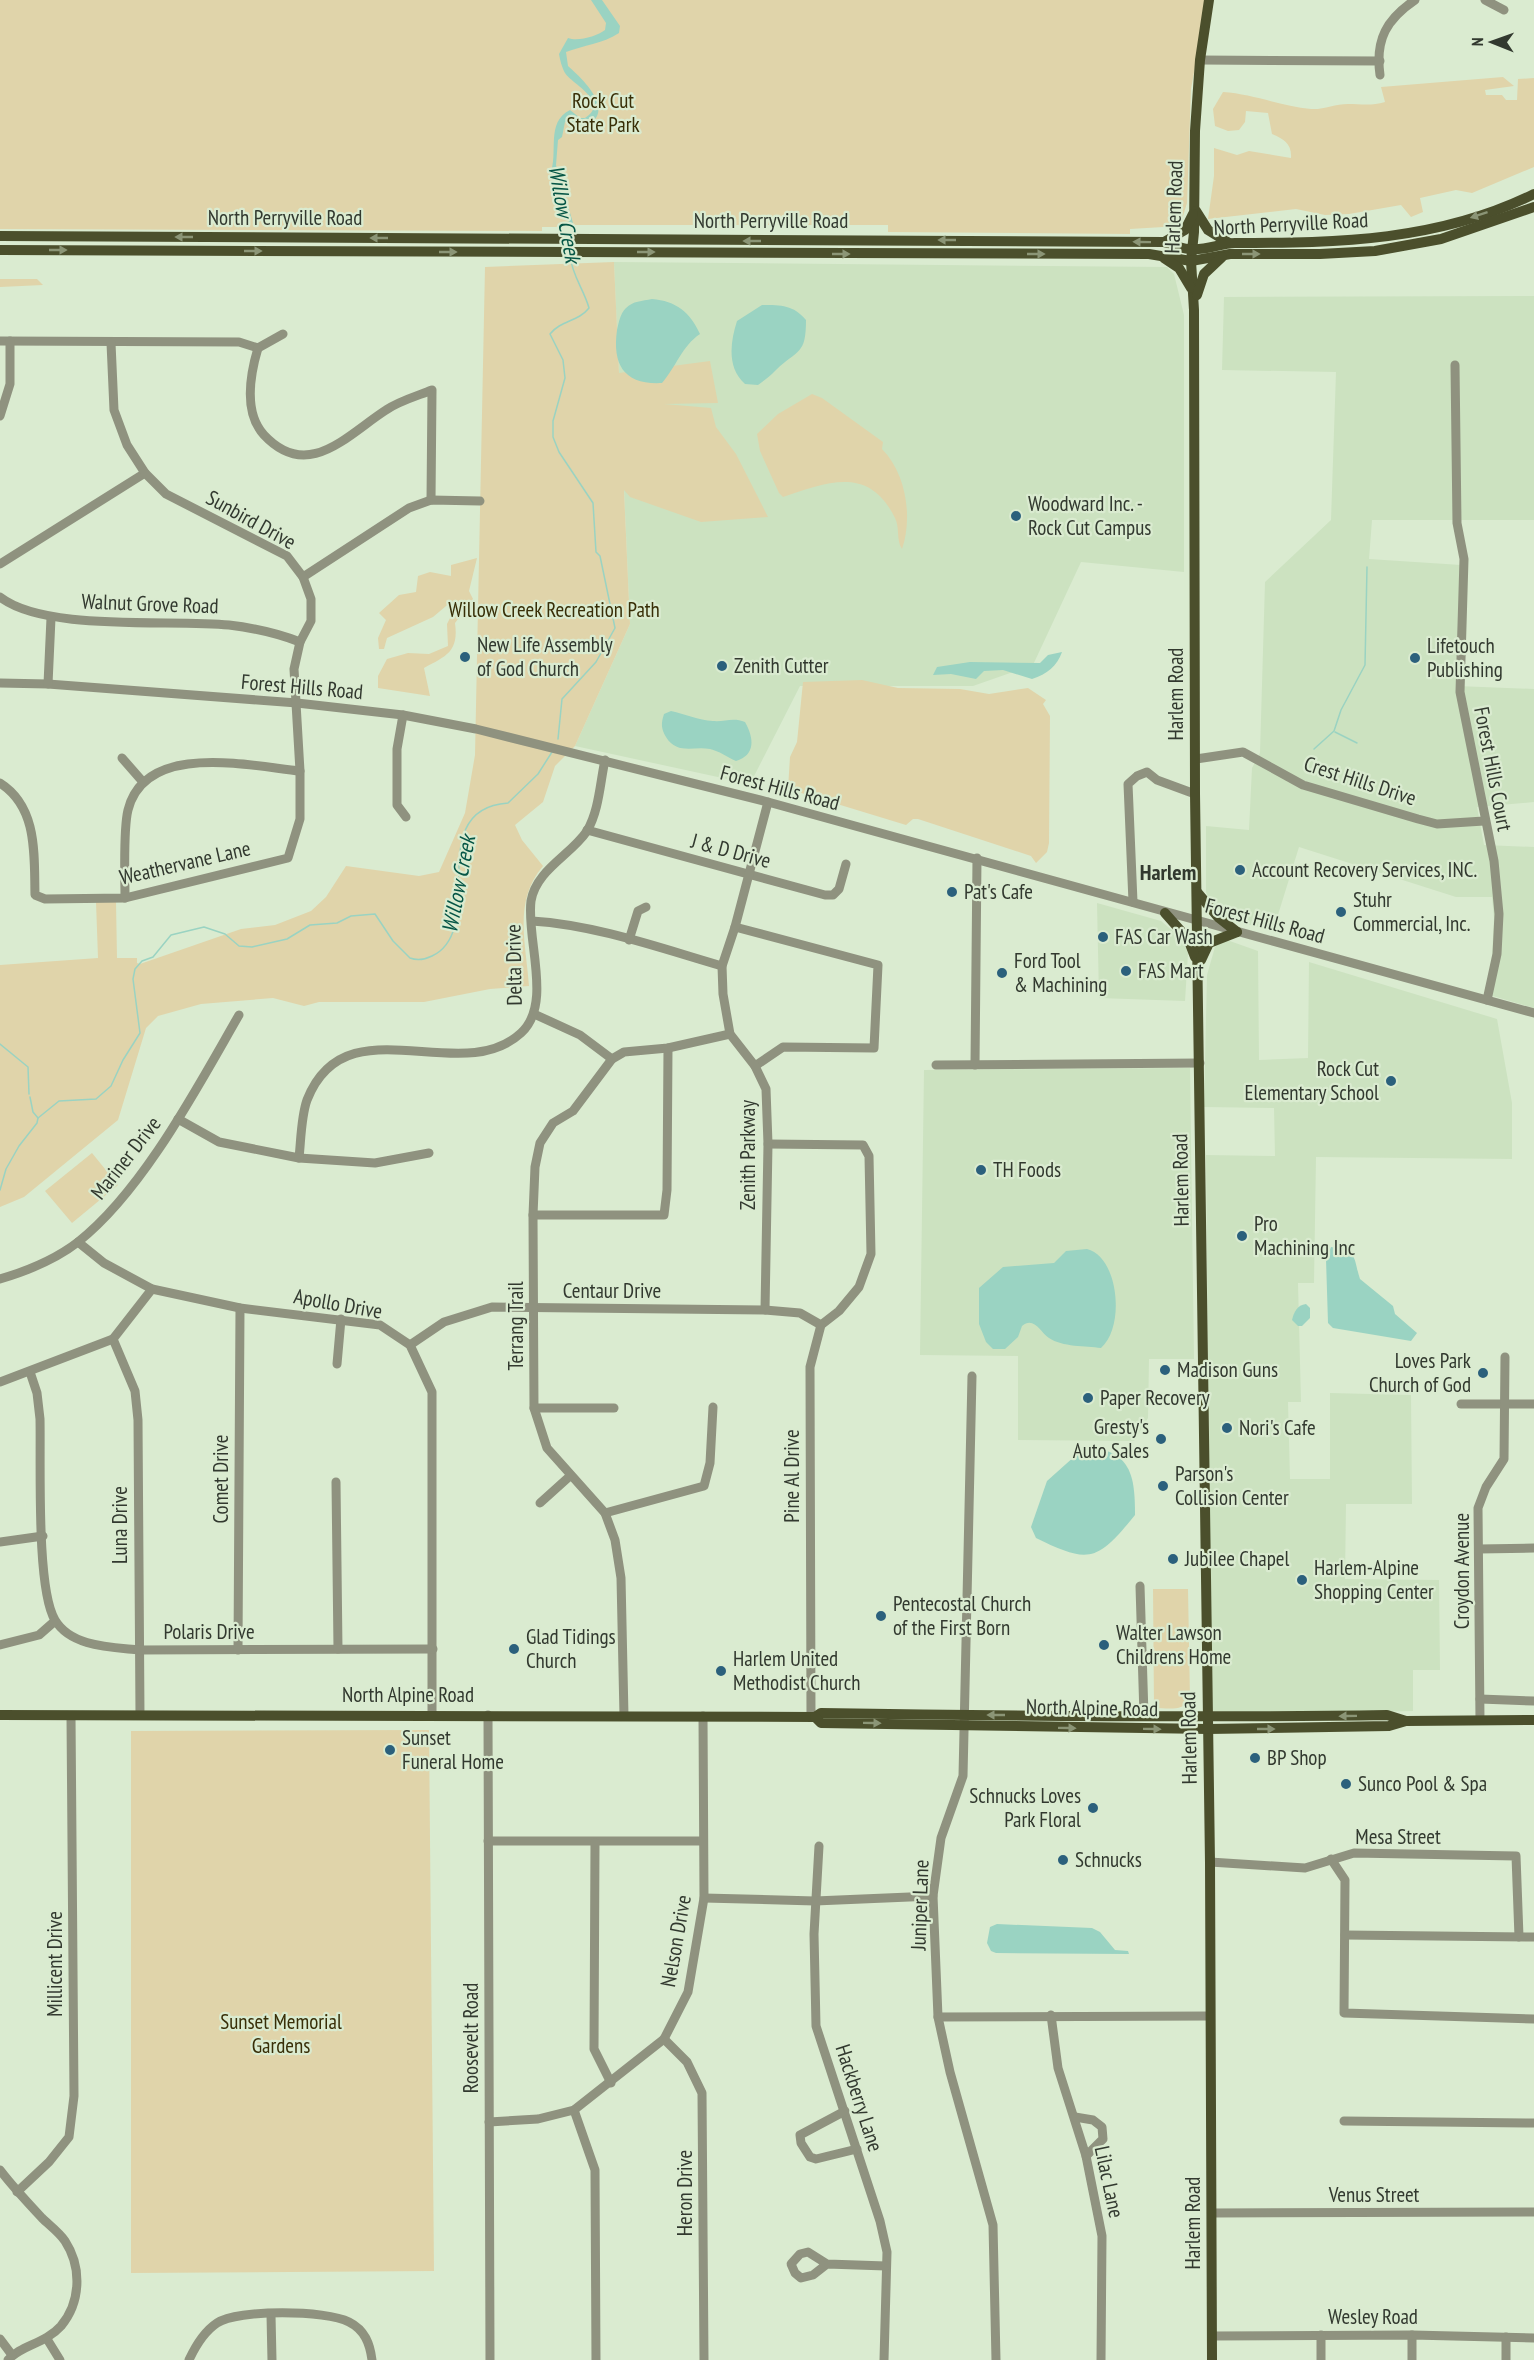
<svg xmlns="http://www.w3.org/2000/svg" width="1534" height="2360" viewBox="0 0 1534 2360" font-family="'PT Sans Narrow',sans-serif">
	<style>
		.built { fill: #cce2c0 }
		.green { fill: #e0d4aa }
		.water { fill: #9ad3c2 }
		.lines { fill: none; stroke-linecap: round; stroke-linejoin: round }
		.stream { stroke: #9ad3c2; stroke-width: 1.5 }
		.minor { stroke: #8f927f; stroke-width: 9 }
		.major { stroke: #4b4f2c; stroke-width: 10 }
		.oneway { fill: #8b9576 }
		.poi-dot { fill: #2b607c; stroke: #daebd0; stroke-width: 2 }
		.labels { text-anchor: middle; stroke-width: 4.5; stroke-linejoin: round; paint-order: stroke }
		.park-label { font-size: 21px; fill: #382e07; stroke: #daebd0 }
		.street-label { font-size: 21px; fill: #32392f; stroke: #daebd0 }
		.poi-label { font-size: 21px; fill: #32392f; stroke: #daebd0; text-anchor: start }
		.water-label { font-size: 22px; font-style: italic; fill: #065646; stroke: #daebd0 }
		.neighbourhood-label { font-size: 22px; font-weight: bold; fill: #32392f; stroke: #daebd0 }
	</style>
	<rect width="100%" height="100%" fill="#daebd0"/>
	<g class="built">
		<path d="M614,262L1167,267L1174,274L1184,315V572L1081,562L1033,665L973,686H800L750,784L575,746L630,624Z"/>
		<path d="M1534,296V520H1372L1369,559L1461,565L1457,686L1534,689V802L1477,807L1484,845L1534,847V1008L1486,994L1492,956L1494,918L1492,897H1456L1299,847L1273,931L1232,920L1221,915L1210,903L1206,892V826L1249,830L1252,768L1260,753L1265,582L1331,520L1336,372L1222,370L1224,297Z"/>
		<path d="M1097,903L1161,921L1181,938L1188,953L1185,1001L1099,998Z"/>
		<path d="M1227,940L1258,951L1259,1060L1308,1058L1309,962L1497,1019L1512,1103V1159L1316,1157L1314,1283H1298L1301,1402H1288L1290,1479H1330V1393L1411,1395L1412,1504H1346L1345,1579L1439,1580L1440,1670H1413V1711L1294,1714L1211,1711L1206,1155L1275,1156L1274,1108L1204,1107L1207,975L1215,947L1220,942Z"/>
		<path d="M1190,1068L1194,1359H1149L1148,1418L1134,1441L1018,1440V1356L920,1355L924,1070Z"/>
	</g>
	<g class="green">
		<path d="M0,0H1207L1191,89L1187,203L1180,226L1130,229V234L888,232V225H570V227H542V231L0,229Z"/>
		<path d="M1503,77L1514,86L1485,90L1486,95H1502L1506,100H1517L1518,79L1534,78V167L1472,193L1456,190L1420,198L1423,212L1411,217L1401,205L1349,214L1325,215L1296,209L1208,219L1214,176V148L1237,155L1249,151L1291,158C1292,144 1284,139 1272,134L1268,113L1246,111L1245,122L1239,130L1228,131L1215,126L1213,109L1223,92C1253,94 1281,106 1311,109C1323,110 1335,104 1348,104C1361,104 1372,106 1385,102L1381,87Z"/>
		<path d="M614,262L619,373L710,361L718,403L664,404L711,408L716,427L736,454L768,517L701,522L630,497L624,490L630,624L575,746L555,766L543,802L515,825L522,840L543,866C513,901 526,943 529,986L490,989L424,1002H319L304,1006L273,998L201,1004L158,1016L146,1028L118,1120L24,1197L0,1207V965L98,958L96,902H116L117,958H137V963L140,964L241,929L275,925L311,911L326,897L346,866L419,876L439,872L465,813L475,755L485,267Z"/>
		<path d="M0,279H37L43,285L0,287Z"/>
		<path d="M812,394L822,398L883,442L882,449C906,473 913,517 902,549C896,540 900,528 895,518C869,465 828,482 783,497L779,493L760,451L757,434L778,414Z"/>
		<path d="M477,558L469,591L473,599L455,623C459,652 446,656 424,668L430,696L378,688V676L387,659L408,653L429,654L448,646L447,624L456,606L452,601L433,617L387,638L384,649H379L378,638L386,620L379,613L399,595L416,592L418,576L430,572L451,576V565Z"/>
		<path d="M862,680L898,688L960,689L989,694L1028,688L1046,700L1043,704L1050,716L1049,843L1047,852L1036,863L1031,856L918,819H913L906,825L788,789L790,757L797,742L803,682Z"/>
		<path d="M92,1153L118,1185L72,1223L45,1191Z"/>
		<path d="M1153,1589H1188L1190,1699C1183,1712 1168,1708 1154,1708Z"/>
		<path d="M429,1730L434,2271L131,2273V1731Z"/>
	</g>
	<g class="water">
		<path d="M591,0H602L620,26L619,33C602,44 584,45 566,52L568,66C585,81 619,114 582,128L574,122H565L562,137L558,140L556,165L573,223V229L570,228C569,212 553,199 556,184L550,174C559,154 545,122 570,110L580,118H585C611,102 572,84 565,73C562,68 560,60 559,54L568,38C578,42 597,36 605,30L606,23Z"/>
		<path d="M652,299C676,301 690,312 700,334C682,346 676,367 662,383C625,385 612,366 617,330C619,322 620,314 626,308C633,301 642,301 652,299Z"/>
		<path d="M762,305C782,305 793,305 806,320C806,355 798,349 776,370C770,376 765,380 758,385L745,384C727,368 730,343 737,321Z"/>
		<path d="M1062,652C1057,666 1047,674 1032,679L1003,670L984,671L976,679L951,674L933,675L937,667L970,662L1040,663L1048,655Z"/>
		<path d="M671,711C685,714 698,720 713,721C725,722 733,717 745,722C754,738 756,755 736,761C727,757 719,751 710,749C693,746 677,755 666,737C661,729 661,723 664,714Z"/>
		<path d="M1331,1247C1359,1251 1353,1258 1360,1279L1393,1306L1395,1314L1417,1333L1411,1341L1333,1328L1328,1323L1326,1259Z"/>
		<path d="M1087,1249C1118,1256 1126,1326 1101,1348C1086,1346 1062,1347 1049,1338C1040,1332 1034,1316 1022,1326L1018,1337L1005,1349H993L986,1342L979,1324V1288L1003,1267L1054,1263L1066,1251Z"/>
		<path d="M1306,1304L1310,1308V1318L1302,1326H1298L1292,1320C1294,1312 1297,1305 1306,1304Z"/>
		<path d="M1085,1447C1131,1450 1135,1475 1135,1515C1097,1562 1089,1564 1036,1538L1031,1527L1047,1481Z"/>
		<path d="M997,1924L1092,1928L1100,1932L1115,1950L1128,1951L1129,1954L996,1953L991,1951L987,1943L990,1927Z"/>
	</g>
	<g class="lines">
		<g class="stream">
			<path d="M1335,732L1357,743"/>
			<path d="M558,739L562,699L596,662L615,628L600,556L596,552L593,503L559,452L553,437V421L565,378L563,360L550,334C561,320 578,322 589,308C584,290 572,275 570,256"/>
			<path d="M1314,749L1334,731L1341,710L1365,665L1367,567"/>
			<path d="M0,1044L28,1067L29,1094"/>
			<path d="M30,1097L33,1112L38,1118"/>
			<path d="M0,1190L6,1169L19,1146L37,1123L38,1118L59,1101L96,1099L111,1086L123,1060L140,1033L133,979L135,969L142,961L153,957L171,935L204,927L225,934L239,946L252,947L287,939L310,925L337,923L351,916L375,914L393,941L410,958C418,961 424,960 432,956C489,929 421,809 508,803L538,774L552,752"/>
		</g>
		<g class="minor">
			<path d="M1485,0L1504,10"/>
			<path d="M1200,60L1380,61"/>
			<path d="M1380,75C1375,39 1387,19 1415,0"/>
			<path d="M0,341L239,342L258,348L283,334"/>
			<path d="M258,348C250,375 243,412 264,435C308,482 347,435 386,410C399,401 417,396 432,390L431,500"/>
			<path d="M1455,365L1457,523L1464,559L1460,692L1494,861L1499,914L1497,954L1487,1000"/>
			<path d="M0,416L10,384V341"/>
			<path d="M0,564L145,473"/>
			<path d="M303,577L409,508L431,500L480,501"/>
			<path d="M0,597C45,632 170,619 229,625C254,628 277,633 300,642"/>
			<path d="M0,683L48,684L297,703L403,715L476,729L768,802L1534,1013"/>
			<path d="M48,684L51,618"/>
			<path d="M403,715L397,749V805L406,817"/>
			<path d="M122,758L143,782"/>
			<path d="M1196,759L1243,752L1303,785L1418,819L1437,824L1484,821"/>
			<path d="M0,783C38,807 34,855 35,895L45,899L125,898L288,858L300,819V771L294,669L300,642L311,621V599L303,577L287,556L166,494L145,473L127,445L114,410L111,343"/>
			<path d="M587,830L825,895H833L839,889L846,864"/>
			<path d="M125,898C125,875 123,830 128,810C145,741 250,766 300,771"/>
			<path d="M1133,902L1128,784L1137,776L1147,772L1157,780L1195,794"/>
			<path d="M532,921C596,925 660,948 722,966"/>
			<path d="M735,927L878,965L874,1048L783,1047L755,1066"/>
			<path d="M629,940L638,911L646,907"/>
			<path d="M534,1014L580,1035L612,1059"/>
			<path d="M936,1065L1200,1063"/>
			<path d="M975,1065L977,858"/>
			<path d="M178,1119L219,1142L299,1158L375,1163L429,1153"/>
			<path d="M768,1144L863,1145L869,1156L871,1254L859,1287L839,1311L821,1325L810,1367L811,1717"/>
			<path d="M299,1158C301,1140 301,1117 307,1100C346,1001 460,1089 521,1033C553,1004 526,939 531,901C536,870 571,855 587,831C599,811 600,783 605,760"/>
			<path d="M533,1215H664L667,1190L668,1048"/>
			<path d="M78,1242L104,1263L152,1289L240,1308L380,1325L410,1345L432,1392V1715"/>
			<path d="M0,1279C27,1271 56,1259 78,1242C143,1191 198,1086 239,1015"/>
			<path d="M765,1310L768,1144L766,1089L755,1066L730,1034L723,994L722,966L735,927L768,802"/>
			<path d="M113,1339L135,1391L138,1420L140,1715"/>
			<path d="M410,1345L444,1322L492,1307L765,1310L800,1313L821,1325"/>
			<path d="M337,1364L341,1319"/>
			<path d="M30,1372L37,1393L40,1419C41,1461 36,1589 55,1620C71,1647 111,1647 139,1650L433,1649"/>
			<path d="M972,1376L963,1776L941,1838L933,1896L938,2017L950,2072L993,2225L996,2360"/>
			<path d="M0,1382L113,1339L152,1289"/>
			<path d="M1461,1404H1534"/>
			<path d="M534,1408H614"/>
			<path d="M336,1482L338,1649"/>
			<path d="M540,1503L570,1476"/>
			<path d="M605,1513L704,1486L710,1463L713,1407"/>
			<path d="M0,1542L43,1536"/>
			<path d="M1479,1549L1534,1548"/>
			<path d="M1140,1586L1144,1716"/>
			<path d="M0,1645L39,1635L55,1621"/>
			<path d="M238,1650L240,1308"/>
			<path d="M1480,1699L1534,1701"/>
			<path d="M488,1715L490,2360"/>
			<path d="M624,1716L621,1578L615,1540L605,1513L547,1448L534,1408L533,1215L535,1167L540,1143L553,1123L573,1111L612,1059L624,1052L668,1048L730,1034"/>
			<path d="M1480,1720L1478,1508L1486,1487L1504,1459L1505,1357"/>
			<path d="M488,1841H702"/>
			<path d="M595,1843L594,2049L611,2083"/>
			<path d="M819,1846L814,1934L816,2026L880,2221L887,2252L884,2360"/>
			<path d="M1331,1859L1345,1880L1344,2013L1534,2019"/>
			<path d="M1210,1862L1305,1868L1354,1853L1516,1856L1519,1937"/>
			<path d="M704,1898L815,1901L933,1896"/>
			<path d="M1345,1935L1534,1937"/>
			<path d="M1051,2015L1058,2068L1086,2156L1102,2236L1101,2360"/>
			<path d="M938,2017L1210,2016"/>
			<path d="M664,2039L687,2062L702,2093L704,2360"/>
			<path d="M574,2110L595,2170L596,2360"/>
			<path d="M845,2111L800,2135L801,2143L810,2157L816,2159L857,2149"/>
			<path d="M1075,2117L1093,2120L1102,2127L1103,2139L1086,2156"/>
			<path d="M1344,2121L1534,2123"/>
			<path d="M489,2122L538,2119L574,2110L664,2039L688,1992L704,1898L703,1716"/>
			<path d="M0,2170C13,2187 27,2202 42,2218C49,2225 59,2232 65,2241C82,2267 81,2302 61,2326C45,2344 21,2345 8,2360"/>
			<path d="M17,2192L49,2162L69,2137L74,2096L71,1716"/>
			<path d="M1213,2213L1534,2212"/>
			<path d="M827,2264L813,2275L801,2278L795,2273L791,2264L800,2254L808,2252L827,2264L886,2266"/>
			<path d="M271,2315L272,2360"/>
			<path d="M1412,2335V2360"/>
			<path d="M1213,2336L1412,2335L1534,2338"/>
			<path d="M0,2339L12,2355"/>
			<path d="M47,2339L60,2360"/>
			<path d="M189,2360C195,2347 205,2331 217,2323C238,2309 326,2310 349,2322C365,2330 370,2344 372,2360"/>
			<path d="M1321,2360V2335"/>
			<path d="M1506,2360V2337"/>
		</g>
		<g class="major">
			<path d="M1209,0L1200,60L1195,131L1194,232L1191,261L1194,310L1195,794L1210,1862L1212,2360"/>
			<path d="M1196,211L1208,230L1229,243"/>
			<path d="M0,236L1164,242C1172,245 1182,249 1190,249C1205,251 1221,243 1235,243C1339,243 1439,241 1534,194"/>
			<path d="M1164,242L1185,230L1193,214"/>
			<path d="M0,250L1149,254L1191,261L1230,254H1320L1375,251L1441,239L1534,207"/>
			<path d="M1164,258L1179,268L1191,288"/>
			<path d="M1197,295L1204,274L1222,257"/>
			<path d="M1197,892L1218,917L1237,932"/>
			<path d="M1165,913L1188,939L1195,957"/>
			<path d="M1201,960L1209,943L1237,932"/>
			<path d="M0,1715L815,1717L821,1713C1009,1716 1198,1718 1387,1715L1406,1721L1534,1720"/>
			<path d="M815,1717L821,1723L1208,1729L1389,1726L1406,1721"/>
		</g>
	</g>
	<defs><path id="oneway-solid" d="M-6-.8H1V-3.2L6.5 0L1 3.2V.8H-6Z" transform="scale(1.5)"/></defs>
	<g class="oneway">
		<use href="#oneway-solid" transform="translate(1479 215) rotate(162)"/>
		<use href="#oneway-solid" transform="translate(184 237) rotate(-180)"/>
		<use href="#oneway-solid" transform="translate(379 238) rotate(-180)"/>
		<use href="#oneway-solid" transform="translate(947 240) rotate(180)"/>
		<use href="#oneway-solid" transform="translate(752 241) rotate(180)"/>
		<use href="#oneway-solid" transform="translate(1142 242) rotate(-179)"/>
		<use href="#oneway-solid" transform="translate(58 250)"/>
		<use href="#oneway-solid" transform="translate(253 251)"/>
		<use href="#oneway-solid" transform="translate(448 252)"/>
		<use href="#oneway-solid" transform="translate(646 252)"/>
		<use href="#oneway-solid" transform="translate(841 254)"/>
		<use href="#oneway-solid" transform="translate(1036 254)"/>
		<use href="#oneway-solid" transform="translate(1251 254)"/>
		<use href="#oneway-solid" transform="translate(996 1715) rotate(-180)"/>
		<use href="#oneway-solid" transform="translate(1348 1716) rotate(179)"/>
		<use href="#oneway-solid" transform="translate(872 1723) rotate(1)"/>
		<use href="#oneway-solid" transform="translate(1067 1728) rotate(1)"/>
		<use href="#oneway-solid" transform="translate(1152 1729) rotate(1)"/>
		<use href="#oneway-solid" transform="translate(1266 1729)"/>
	</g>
	<g class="poi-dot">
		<circle cx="1016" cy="516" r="6"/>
		<circle cx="465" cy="657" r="6"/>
		<circle cx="1415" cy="658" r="6"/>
		<circle cx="722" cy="666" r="6"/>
		<circle cx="1240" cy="870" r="6"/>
		<circle cx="952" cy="892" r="6"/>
		<circle cx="1341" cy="912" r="6"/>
		<circle cx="1103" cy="937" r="6"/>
		<circle cx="1126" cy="971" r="6"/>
		<circle cx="1002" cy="973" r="6"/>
		<circle cx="1391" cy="1081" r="6"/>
		<circle cx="981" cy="1170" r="6"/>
		<circle cx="1242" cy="1236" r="6"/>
		<circle cx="1165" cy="1370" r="6"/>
		<circle cx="1483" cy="1373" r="6"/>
		<circle cx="1088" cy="1398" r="6"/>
		<circle cx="1227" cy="1428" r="6"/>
		<circle cx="1161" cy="1439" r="6"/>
		<circle cx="1163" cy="1486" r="6"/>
		<circle cx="1173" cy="1559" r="6"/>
		<circle cx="1302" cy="1580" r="6"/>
		<circle cx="881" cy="1616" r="6"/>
		<circle cx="1104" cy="1645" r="6"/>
		<circle cx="514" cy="1649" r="6"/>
		<circle cx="721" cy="1671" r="6"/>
		<circle cx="390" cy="1750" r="6"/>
		<circle cx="1255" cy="1758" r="6"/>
		<circle cx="1346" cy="1784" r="6"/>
		<circle cx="1093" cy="1808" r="6"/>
		<circle cx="1063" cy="1860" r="6"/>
	</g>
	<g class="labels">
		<g class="park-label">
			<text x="603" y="108">Rock Cut<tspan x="603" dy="24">State Park</tspan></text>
			<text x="554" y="617">Willow Creek Recreation Path</text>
			<text x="281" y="2029">Sunset Memorial<tspan x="281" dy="24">Gardens</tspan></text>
		</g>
		<g class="street-label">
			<text transform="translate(1174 207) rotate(-88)" y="7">Harlem Road</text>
			<text x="285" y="225">North Perryville Road</text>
			<text x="771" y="228">North Perryville Road</text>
			<text transform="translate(1291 224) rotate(-3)" y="7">North Perryville Road</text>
			<text transform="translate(251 520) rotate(29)" y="7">Sunbird Drive</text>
			<text transform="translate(150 604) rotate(2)" y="7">Walnut Grove Road</text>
			<text transform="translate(302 687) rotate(5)" y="7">Forest Hills Road</text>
			<text transform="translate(1176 694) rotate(-90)" y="7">Harlem Road</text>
			<text transform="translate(1493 769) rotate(79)" y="7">Forest Hills Court</text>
			<text transform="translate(1360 781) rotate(18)" y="7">Crest Hills Drive</text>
			<text transform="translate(780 788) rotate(15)" y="7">Forest Hills Road</text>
			<text transform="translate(731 851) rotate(15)" y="7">J &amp; D Drive</text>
			<text transform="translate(185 863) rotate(-13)" y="7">Weathervane Lane</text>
			<text transform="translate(1265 921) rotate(15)" y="7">Forest Hills Road</text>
			<text transform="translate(514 965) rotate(-91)" y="7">Delta Drive</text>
			<text transform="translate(748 1155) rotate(-90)" y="7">Zenith Parkway</text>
			<text transform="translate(126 1158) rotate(-52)" y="7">Mariner Drive</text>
			<text transform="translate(1181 1180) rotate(-91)" y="7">Harlem Road</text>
			<text x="612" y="1298">Centaur Drive</text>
			<text transform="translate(338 1304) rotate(10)" y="7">Apollo Drive</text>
			<text transform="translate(516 1326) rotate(-90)" y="7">Terrang Trail</text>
			<text transform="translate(792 1476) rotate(-90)" y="7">Pine Al Drive</text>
			<text transform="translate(221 1479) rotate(-90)" y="7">Comet Drive</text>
			<text transform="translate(120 1525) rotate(-90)" y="7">Luna Drive</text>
			<text transform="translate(1462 1571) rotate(-90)" y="7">Croydon Avenue</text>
			<text x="209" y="1639">Polaris Drive</text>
			<text x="408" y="1702">North Alpine Road</text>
			<text transform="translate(1092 1708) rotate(1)" y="7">North Alpine Road</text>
			<text transform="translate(1189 1738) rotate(-91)" y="7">Harlem Road</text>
			<text x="1398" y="1844">Mesa Street</text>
			<text transform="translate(920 1905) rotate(-88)" y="7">Juniper Lane</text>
			<text transform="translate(676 1941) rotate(-80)" y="7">Nelson Drive</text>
			<text transform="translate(55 1964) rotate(-90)" y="7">Millicent Drive</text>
			<text transform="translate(471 2038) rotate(-90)" y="7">Roosevelt Road</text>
			<text transform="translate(859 2098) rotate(72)" y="7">Hackberry Lane</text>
			<text transform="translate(1109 2182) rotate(78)" y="7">Lilac Lane</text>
			<text transform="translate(685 2193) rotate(-90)" y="7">Heron Drive</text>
			<text x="1374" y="2202">Venus Street</text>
			<text transform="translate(1193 2223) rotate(-90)" y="7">Harlem Road</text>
			<text x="1373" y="2324">Wesley Road</text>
		</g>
		<g class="poi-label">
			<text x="1028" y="511">Woodward Inc. -<tspan x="1028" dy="24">Rock Cut Campus</tspan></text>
			<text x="477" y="652">New Life Assembly<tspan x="477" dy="24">of God Church</tspan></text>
			<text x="1427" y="653">Lifetouch<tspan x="1427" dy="24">Publishing</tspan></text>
			<text x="734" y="673">Zenith Cutter</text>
			<text x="1252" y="877">Account Recovery Services, INC.</text>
			<text x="964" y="899">Pat's Cafe</text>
			<text x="1353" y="907">Stuhr<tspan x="1353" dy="24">Commercial, Inc.</tspan></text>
			<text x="1115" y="944">FAS Car Wash</text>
			<text x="1014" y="968">Ford Tool<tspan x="1014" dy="24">&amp; Machining</tspan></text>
			<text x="1138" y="978">FAS Mart</text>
			<text x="1379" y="1076" text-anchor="end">Rock Cut<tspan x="1379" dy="24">Elementary School</tspan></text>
			<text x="993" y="1177">TH Foods</text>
			<text x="1254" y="1231">Pro<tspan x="1254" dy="24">Machining Inc</tspan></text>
			<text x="1471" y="1368" text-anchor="end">Loves Park<tspan x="1471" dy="24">Church of God</tspan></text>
			<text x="1177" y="1377">Madison Guns</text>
			<text x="1100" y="1405">Paper Recovery</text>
			<text x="1149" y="1434" text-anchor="end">Gresty's<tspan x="1149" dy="24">Auto Sales</tspan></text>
			<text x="1239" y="1435">Nori's Cafe</text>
			<text x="1175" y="1481">Parson's<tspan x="1175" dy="24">Collision Center</tspan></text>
			<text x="1185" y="1566">Jubilee Chapel</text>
			<text x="1314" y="1575">Harlem-Alpine<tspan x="1314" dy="24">Shopping Center</tspan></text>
			<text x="893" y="1611">Pentecostal Church<tspan x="893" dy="24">of the First Born</tspan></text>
			<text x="1116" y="1640">Walter Lawson<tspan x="1116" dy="24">Childrens Home</tspan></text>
			<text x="526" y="1644">Glad Tidings<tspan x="526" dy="24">Church</tspan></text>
			<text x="733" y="1666">Harlem United<tspan x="733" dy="24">Methodist Church</tspan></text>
			<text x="402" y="1745">Sunset<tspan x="402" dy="24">Funeral Home</tspan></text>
			<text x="1267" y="1765">BP Shop</text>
			<text x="1358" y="1791">Sunco Pool &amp; Spa</text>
			<text x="1081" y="1803" text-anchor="end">Schnucks Loves<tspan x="1081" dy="24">Park Floral</tspan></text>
			<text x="1075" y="1867">Schnucks</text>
		</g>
		<g class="water-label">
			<text transform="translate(565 214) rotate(80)" y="8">Willow Creek</text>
			<text transform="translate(458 884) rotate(-79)" y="8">Willow Creek</text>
		</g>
		<g class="neighbourhood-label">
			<text x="1168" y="880">Harlem</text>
		</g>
	</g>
	<g transform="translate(1492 42) rotate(271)" stroke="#daebd0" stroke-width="4.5" paint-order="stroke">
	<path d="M0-4.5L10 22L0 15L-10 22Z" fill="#32392f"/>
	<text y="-9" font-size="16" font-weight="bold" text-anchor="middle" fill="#32392f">N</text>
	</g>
</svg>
